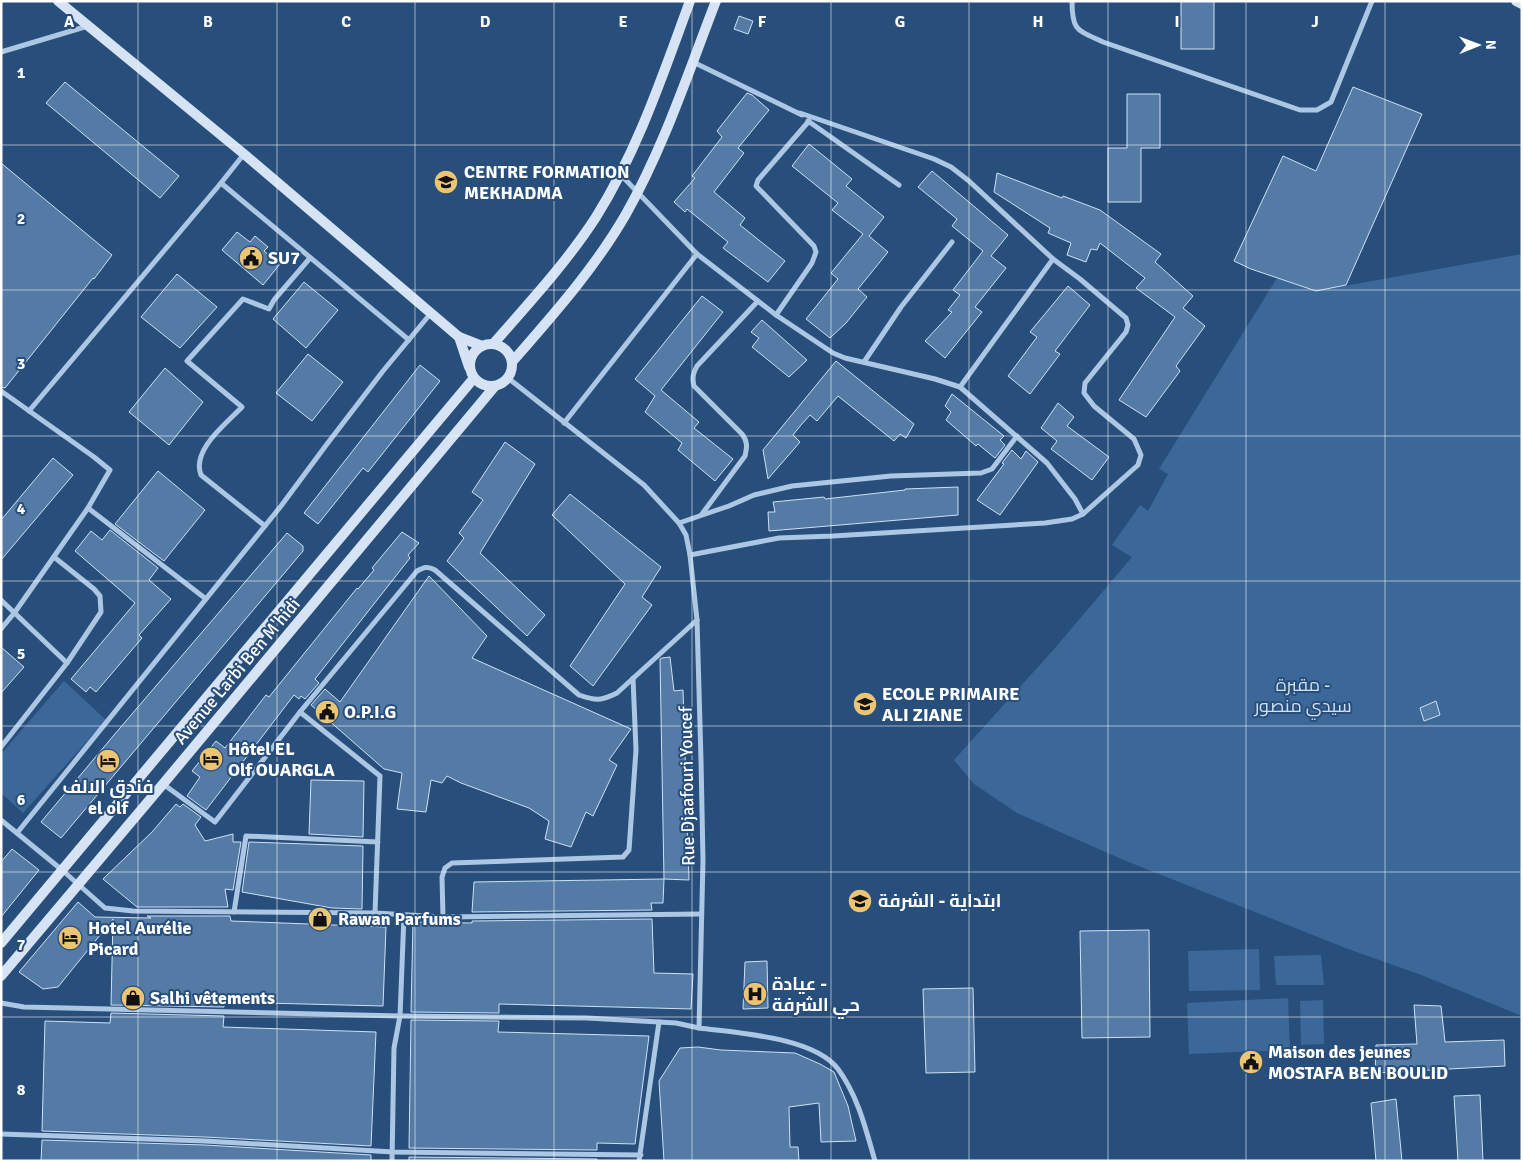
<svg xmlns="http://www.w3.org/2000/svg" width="1523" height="1162" viewBox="0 0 1523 1162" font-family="Signika,Cairo,sans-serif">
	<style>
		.green { fill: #3b6898 }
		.building { fill: #547ba6; stroke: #cfe0f3 }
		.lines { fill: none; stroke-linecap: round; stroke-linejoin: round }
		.street { stroke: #acc7e4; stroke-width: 5 }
		.secondary { stroke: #d5e3f4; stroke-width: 10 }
		.grid { fill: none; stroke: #fff; stroke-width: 1; stroke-opacity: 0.55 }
		.labels { text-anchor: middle; stroke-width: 4; stroke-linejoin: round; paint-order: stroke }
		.poi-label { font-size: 18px; font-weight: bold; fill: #fff; stroke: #284e7b; text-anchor: start }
		.street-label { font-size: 18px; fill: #fff; stroke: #284e7b }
		.park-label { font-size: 18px; fill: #cfe0f3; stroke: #284e7b }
		.grid-label { font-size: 16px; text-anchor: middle; font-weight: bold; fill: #fff; stroke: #284e7b; stroke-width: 4; stroke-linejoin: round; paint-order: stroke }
	</style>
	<rect width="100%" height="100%" fill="#284e7b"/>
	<g class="green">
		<path d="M1522,254V1016L1424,976L1348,949L1126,861L1017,813L974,784L954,760L1055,648L1132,557L1112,545L1140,505L1148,511L1168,474L1159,469L1277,278L1316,291Z"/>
		<path d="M64,681L106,720L23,813L1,793V754Z"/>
		<path d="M1259,949L1260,990L1189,991L1188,951Z"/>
		<path d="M1321,955L1324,985H1276L1274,956Z"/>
		<path d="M1288,998L1290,1050L1189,1054L1187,1003Z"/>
		<path d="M1323,1000L1324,1044L1301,1045L1300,1001Z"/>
	</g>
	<g class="building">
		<rect x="1181" y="1" width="33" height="48"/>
		<path d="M739,16L753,21L748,34L734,29Z"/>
		<path d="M65,82L179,176L160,198L46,103Z"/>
		<path d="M1353,87L1422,114L1346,285L1316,291L1251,269L1234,261L1283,156L1316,171Z"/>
		<path d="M747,93L752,95L769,110L738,148L744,153L714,192L745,218L740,225L785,261L768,282L723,248L728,242L687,209L685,212L674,202L695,178L692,176L722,137L717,131Z"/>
		<path d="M1127,94H1160V148H1141V202H1108V148H1127Z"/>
		<path d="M809,144L852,179L846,186L884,217L869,236L888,252L858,289L867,297L846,323L830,338L806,319L838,279L831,273L863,234L832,210L838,203L792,166Z"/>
		<path d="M1,163L112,255L94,279L93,278L5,388L1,387Z"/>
		<path d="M932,171L1008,235L991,256L1006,268L975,307L982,312L945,358L925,341L952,312L948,310L960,295L953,290L983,251L952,226L957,219L918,187Z"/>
		<path d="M997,173L1062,198L1063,196L1100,210L1161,254L1155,262L1193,296L1183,308L1205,326L1176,366L1180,371L1146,417L1119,400L1175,317L1136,288L1145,278L1100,243L1097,250L1091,249L1086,262L1067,255L1071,243L1048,233L1050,228L994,192Z"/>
		<path d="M237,232L250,242L255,236L268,247L264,251L280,264L263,285L222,250Z"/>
		<path d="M177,274L217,307L180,348L141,317Z"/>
		<path d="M304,282L338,310L306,348L273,319Z"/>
		<path d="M1068,286L1090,305L1055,351L1060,354L1030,394L1008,376L1037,337L1030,332Z"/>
		<path d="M702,296L723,312L661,390L699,422L694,428L733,459L715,481L678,450L682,443L645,412L655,396L635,379Z"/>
		<path d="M762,320L807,360L789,377L752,347L759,338L751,332Z"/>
		<path d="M308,354L343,382L312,421L276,393Z"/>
		<path d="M836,361L914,424L906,438L900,434L894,441L838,396L817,421L810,415L801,425L793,435L800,442L768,479L763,450Z"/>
		<path d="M420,365L440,381L368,472L363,468L318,524L304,513Z"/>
		<path d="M165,368L203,402L169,445L129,412Z"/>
		<path d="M952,394L1004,436L1000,440L1005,445L995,458L978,444L976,446L946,420L951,412L945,406Z"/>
		<path d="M1058,403L1074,417L1067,426L1109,457L1092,480L1051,449L1057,441L1041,428Z"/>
		<path d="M505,442L535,464L480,553L545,615L527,636L447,561L464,538L459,533L483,500L472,492Z"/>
		<path d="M1012,450L1021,459L1026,451L1038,462L1000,515L977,500L1004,464L1002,463Z"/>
		<path d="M53,458L73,475L1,560V520Z"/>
		<path d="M158,471L205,510L164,561L115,524Z"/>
		<path d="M958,487V515L769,531L768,512H775L773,502L824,497L825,499L905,490V489Z"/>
		<path d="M570,494L661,567L642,597L652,605L593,686L570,666L625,584L552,515Z"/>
		<path d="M110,530L158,568L149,580L171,599L139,635L142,638L96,692L90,687L86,692L71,679L135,603L75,551L91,531L102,540Z"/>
		<path d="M402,532L419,543L408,555L410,558L315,679L319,683L305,699L301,696L299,699L294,695L206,810L187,796L200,777L192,771L216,741L225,748L266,695L269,697L357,588L358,589L374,570L372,568Z"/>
		<path d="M287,533L303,546V551L61,838L41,822L114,735Z"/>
		<path d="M429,576L487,636L472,658L631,729L609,760L617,765L593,816L586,812L571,847L545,839L549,821L529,808L461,783L447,776L442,783L431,780L426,812L397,809L402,773L384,769L311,705L325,689L340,702Z"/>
		<path d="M1,647L24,667L1,693Z"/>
		<path d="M670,657L674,691L683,690L689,880L664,879L660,659L662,658Z"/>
		<path d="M1436,701L1440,715L1424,721L1420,708Z"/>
		<path d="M311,780L364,781L363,837L309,834Z"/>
		<path d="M176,804L180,807L183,804L201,817L195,825L205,841L233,834V842H241L233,890L225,889L228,907H137L103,879L152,832Z"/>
		<path d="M249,842L363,846L362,909L332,908L242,892Z"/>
		<path d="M12,849L39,870L1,917V862Z"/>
		<path d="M664,879L663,903H651L652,910L472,912L474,882Z"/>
		<path d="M78,902L95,917L151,918L147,916H230L231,921L386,927L383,1006L224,1002V1007L111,1005L113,919L58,987L43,989L19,972Z"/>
		<path d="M652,919L654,973L693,974L691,1009L499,1004V1013L411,1012L413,922L472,923V921Z"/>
		<path d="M1149,930L1150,1037L1082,1038L1080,931Z"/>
		<path d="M767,961L768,1008L743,1009L745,962Z"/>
		<path d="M973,988L975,1072L926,1073L923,989Z"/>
		<path d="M1414,1005L1441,1006L1445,1042L1504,1040L1505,1066L1375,1073L1376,1045L1417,1044Z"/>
		<path d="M111,1013L224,1016L223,1027L376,1032L371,1146L205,1137L42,1131L45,1021L110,1023Z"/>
		<path d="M411,1020L499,1021L498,1032L649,1036L635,1144L597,1143V1150L409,1148Z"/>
		<path d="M698,1047L721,1050L795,1053L820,1064L834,1072L848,1106L856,1141L821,1142L819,1103L789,1107L790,1147H798L799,1161H664L659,1081L680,1048Z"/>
		<path d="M1480,1095L1483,1161H1458L1454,1096Z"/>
		<path d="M1396,1099L1402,1161H1376L1371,1103Z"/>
		<path d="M42,1140L205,1145L371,1155V1161H41Z"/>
		<path d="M409,1157L597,1159V1161H409Z"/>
	</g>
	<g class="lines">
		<g class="street">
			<path d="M1072,1C1072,31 1077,30 1103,42L1300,110H1317L1331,102L1372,1"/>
			<path d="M1,52L88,26"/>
			<path d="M693,62L802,115"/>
			<path d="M800,113L934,159L951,167L969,181L1053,259L960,387"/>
			<path d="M808,121L899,185"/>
			<path d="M620,174L697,254"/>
			<path d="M221,183L409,340"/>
			<path d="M1053,259L1080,279L1126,318L1128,325L1126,332L1085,383L1084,393L1094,406L1134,439L1141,455L1138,465L1083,514"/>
			<path d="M776,315L812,263L816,252L814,246L756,186L758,180L809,121"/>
			<path d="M864,362L901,307L952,242"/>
			<path d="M508,378L644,485L679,523L686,535L690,555L697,620L701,760L703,860L699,1028C737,1033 814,1037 838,1069C858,1096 866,1130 875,1161"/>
			<path d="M1,391L94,457L110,470L88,508L15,612L1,629"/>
			<path d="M29,411L221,183L244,154"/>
			<path d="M564,423L697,254L776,315L833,353L845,358L935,379L960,387L1047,463L1075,499L1083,514L1072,519L1045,523L833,536L779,538L690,555"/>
			<path d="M88,508L206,599"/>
			<path d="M702,514L745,456C747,447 748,442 742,434L694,386C692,378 693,373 697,366L758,301"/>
			<path d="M679,523L729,506L754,495L792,486L891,476L981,473L992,469L1017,436"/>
			<path d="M265,526L201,475C191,450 227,423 242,407L187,361L243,299L269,309L274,300L310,258"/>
			<path d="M1,600L67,663"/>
			<path d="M300,712L380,776L375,913L443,917L701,914"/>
			<path d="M1,747L67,663L101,612L100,596L94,589L54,557"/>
			<path d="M163,784L215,822L300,712L417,571C424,567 428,566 435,570L579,695C596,701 601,701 617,693L697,620"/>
			<path d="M1,820L62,870L105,908L133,911L375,913"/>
			<path d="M17,833L281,506L327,444L383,371L431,313"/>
			<path d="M234,912L246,836L378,842"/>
			<path d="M443,917L442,877L445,868L452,863L623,857L629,850L636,750L633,678"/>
			<path d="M1,1003L24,1007L400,1016L587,1018L659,1022"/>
			<path d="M1,1134L205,1141L393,1152L641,1155"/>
			<path d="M392,1161L394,1048L400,1016L404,915"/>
			<path d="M639,1161L659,1022L676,1023L699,1028"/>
		</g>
		<g class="secondary">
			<path d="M58,1L244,154L459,337L482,346"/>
			<path d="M1516,1L1522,4"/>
			<path d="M459,337L469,367"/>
			<path d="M494,343C529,303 567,262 596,217C638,150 663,74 690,1"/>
			<circle cx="491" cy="365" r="21"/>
			<path d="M512,362C553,315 595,268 626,214C664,147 688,73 716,1"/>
			<path d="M1,943L474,378"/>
			<path d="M1,976L163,784L495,386"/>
		</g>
	</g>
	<path class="grid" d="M138,1V1161M277,1V1161M415,1V1161M554,1V1161M692,1V1161M831,1V1161M969,1V1161M1108,1V1161M1246,1V1161M1385,1V1161M1,145H1522M1,290H1522M1,436H1522M1,581H1522M1,726H1522M1,872H1522M1,1017H1522"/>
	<defs>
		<g id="university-disc" transform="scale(1.25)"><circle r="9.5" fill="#ebc573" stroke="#284e7b"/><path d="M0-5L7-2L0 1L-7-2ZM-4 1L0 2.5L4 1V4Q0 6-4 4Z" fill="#111"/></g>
		<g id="civic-disc" transform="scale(1.25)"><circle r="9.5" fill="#ebc573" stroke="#284e7b"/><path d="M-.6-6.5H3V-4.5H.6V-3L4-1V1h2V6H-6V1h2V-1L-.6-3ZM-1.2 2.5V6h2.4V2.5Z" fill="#111"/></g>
		<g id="school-disc" transform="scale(1.25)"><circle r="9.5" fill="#ebc573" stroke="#284e7b"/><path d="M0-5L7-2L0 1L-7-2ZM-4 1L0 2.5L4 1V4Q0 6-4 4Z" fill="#111"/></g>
		<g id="hotel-disc" transform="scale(1.25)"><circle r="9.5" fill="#ebc573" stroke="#284e7b"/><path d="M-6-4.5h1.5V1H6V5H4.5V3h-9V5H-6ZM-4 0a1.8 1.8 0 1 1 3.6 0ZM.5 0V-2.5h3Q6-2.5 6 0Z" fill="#111"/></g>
		<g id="shop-disc" transform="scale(1.25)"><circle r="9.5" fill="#ebc573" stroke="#284e7b"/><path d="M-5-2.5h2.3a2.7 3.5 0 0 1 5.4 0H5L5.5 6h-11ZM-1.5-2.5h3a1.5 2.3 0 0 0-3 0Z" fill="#111"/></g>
		<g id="hospital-disc" transform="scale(1.25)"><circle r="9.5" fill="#ebc573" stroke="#284e7b"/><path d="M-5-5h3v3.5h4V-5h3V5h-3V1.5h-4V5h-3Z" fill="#111"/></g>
	</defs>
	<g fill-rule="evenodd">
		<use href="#university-disc" x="446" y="182"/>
		<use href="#civic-disc" x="251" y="258"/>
		<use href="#school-disc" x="865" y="704"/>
		<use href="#civic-disc" x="327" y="712"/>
		<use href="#hotel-disc" x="211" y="759"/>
		<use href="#hotel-disc" x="108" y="761"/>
		<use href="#school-disc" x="860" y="901"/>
		<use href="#shop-disc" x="320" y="919"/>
		<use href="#hotel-disc" x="70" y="938"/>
		<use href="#hospital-disc" x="755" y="994"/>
		<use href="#shop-disc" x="133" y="998"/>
		<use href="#civic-disc" x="1251" y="1062"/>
	</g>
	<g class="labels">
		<g class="poi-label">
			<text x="464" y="178">CENTRE FORMATION<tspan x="464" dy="21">MEKHADMA</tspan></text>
			<text x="268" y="264">SU7</text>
			<text x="882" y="700">ECOLE PRIMAIRE<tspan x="882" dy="21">ALI ZIANE</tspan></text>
			<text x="344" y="718">O.P.I.G</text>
			<text x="228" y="755">Hôtel EL<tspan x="228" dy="21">Olf OUARGLA</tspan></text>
			<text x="108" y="793" text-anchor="middle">فندق الالف<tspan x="108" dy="21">el olf</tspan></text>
			<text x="878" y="907">ابتداية - الشرفة</text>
			<text x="338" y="925">Rawan Parfums</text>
			<text x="88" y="934">Hotel Aurélie<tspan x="88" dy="21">Picard</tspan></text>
			<text x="772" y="990">عيادة -<tspan x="772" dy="21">حي الشرفة</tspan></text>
			<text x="150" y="1004">Salhi vêtements</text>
			<text x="1268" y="1058">Maison des jeunes<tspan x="1268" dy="21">MOSTAFA BEN BOULID</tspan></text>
		</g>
		<g class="street-label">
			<text transform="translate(237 671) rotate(-50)" y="6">Avenue Larbi Ben M'hidi</text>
			<text transform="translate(687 786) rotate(-91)" y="6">Rue Djaafouri Youcef</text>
		</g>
		<g class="park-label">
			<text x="1303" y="691">مقبرة -<tspan x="1303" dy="21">سيدي منصور</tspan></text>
		</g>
	</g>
	<g class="grid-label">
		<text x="69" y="27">A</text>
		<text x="208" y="27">B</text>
		<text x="346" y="27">C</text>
		<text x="485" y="27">D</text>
		<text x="623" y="27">E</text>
		<text x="762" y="27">F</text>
		<text x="900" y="27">G</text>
		<text x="1038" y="27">H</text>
		<text x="1177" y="27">I</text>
		<text x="1315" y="27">J</text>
		<text x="21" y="78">1</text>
		<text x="21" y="224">2</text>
		<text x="21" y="369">3</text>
		<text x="21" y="514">4</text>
		<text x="21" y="659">5</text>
		<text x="21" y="805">6</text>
		<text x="21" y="950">7</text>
		<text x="21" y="1095">8</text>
	</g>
	<rect width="1523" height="1162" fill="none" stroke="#ffffff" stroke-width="5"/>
	<g transform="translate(1478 45) rotate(89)" stroke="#284e7b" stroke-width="4" paint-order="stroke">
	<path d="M0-4L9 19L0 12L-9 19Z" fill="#ffffff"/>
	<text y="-8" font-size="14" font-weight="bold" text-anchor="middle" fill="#ffffff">N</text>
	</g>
</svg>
